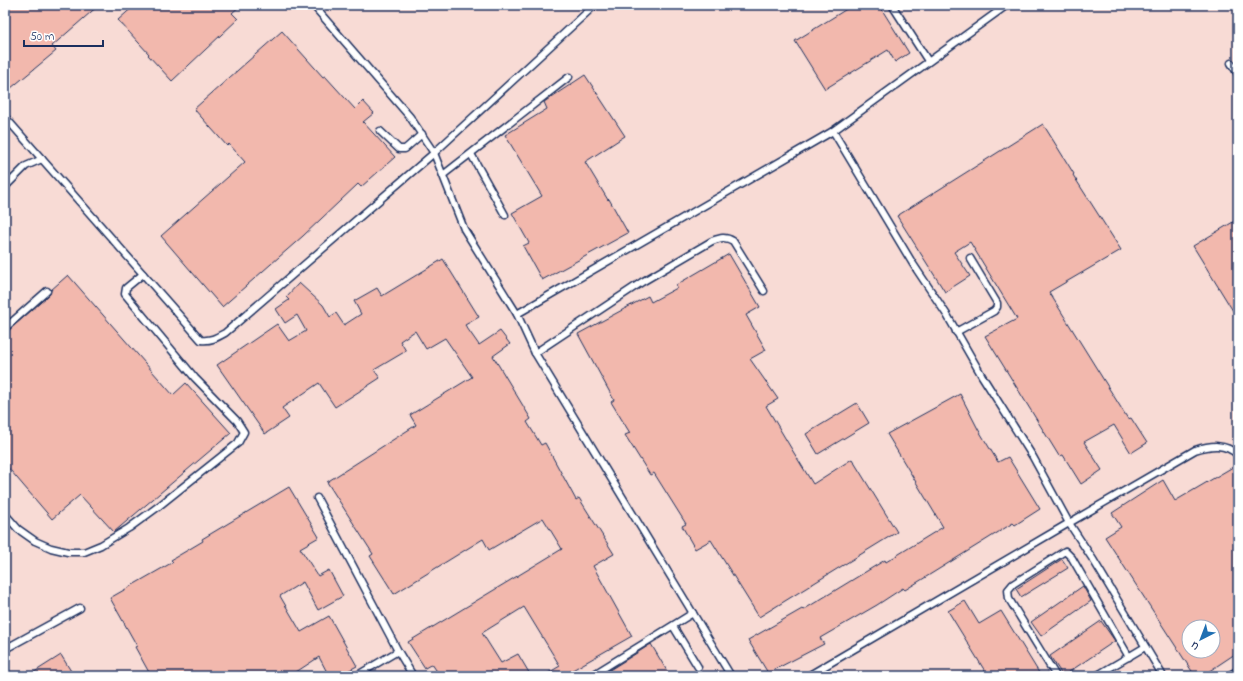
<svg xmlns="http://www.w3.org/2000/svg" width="1243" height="681" viewBox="0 0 1243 681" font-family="'Indie Flower',sans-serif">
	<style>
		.built { fill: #f8dbd5; fill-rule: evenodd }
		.building { fill: #f2b8ad; stroke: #1b2f5e; fill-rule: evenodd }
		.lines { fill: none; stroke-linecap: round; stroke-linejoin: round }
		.lane-casing { stroke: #1b2f5e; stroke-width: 9 }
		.lane { stroke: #fff; stroke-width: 6 }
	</style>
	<rect width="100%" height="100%" fill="#fbeae6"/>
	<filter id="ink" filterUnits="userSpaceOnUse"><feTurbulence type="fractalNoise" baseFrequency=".025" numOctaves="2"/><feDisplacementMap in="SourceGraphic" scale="8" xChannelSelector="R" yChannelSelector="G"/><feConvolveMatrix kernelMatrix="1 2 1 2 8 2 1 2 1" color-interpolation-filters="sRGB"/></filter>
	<g filter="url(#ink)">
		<path class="built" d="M5,5H1238V676H5ZM1189,627H1213V651H1189Z"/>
		<g class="building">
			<path d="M5,5H99L52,46L56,51L5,93Z"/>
			<path d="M135,5H241L232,13L238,19L172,81L148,55L149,54L118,20Z"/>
			<path d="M853,5H879L909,53L895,62L888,50L825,89L795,41Z"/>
			<path d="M282,31L323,77L325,76L355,109L363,101L374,113L363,122L395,157L361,187L358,184L303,236L222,307L161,236L245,162L229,144L227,146L194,109Z"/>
			<path d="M585,75L625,136L585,162L608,200L609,199L628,233L542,280L523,246L529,243L512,213L542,196L505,135L547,109L544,102Z"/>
			<path d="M1043,124L1074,174L1073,175L1121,250L1049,292L1128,419L1131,418L1147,443L1131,453L1114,425L1084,442L1102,470L1081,484L1063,455L1059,456L985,336L1017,319L970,242L954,252L970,276L945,292L897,216Z"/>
			<path d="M1238,219V319L1193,246Z"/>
			<path d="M729,254L760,307L746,315L766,350L750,359L778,399L766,406L794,453L813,484L852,459L897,532L759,617L711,540L695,549L682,526L686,524L654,473L650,475L625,435L630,433L611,402L614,400L578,334L648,296L651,302L677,288L676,285Z"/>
			<path d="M443,259L479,317L465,325L479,345L500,331L510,344L493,356L531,419L527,422L541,445L545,443L576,500L579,498L614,554L593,566L632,636L562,676H543L560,666L524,607L482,633L501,663L518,654L531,676H440L432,664L425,668L408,642L562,549L543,518L489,550L483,539L394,594L370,556L373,554L327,482L416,425L410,415L472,377L445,338L426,349L415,331L400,341L406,351L374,370L380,378L335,407L319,383L282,408L289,418L265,434L217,365L277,324L289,341L306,331L297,315L285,323L276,309L289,300L286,297L299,283L323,305L330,317L336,313L344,325L361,314L354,301L377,288L382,296Z"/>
			<path d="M68,275L173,395L186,383L231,433L114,532L80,495L52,519L5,464V332L8,331L50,294L51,290Z"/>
			<path d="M960,394L978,429L998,462L1008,457L1040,509L1015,525L1013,523L989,538L905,590L903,588L877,605L820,638L824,644L768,673L748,640L802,609L803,610L885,560L886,562L943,527L887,434Z"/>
			<path d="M857,403L869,423L818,454L806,434Z"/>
			<path d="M1238,464V652L1202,676H1195L1105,537L1121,527L1112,513L1163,480L1175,501ZM1189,627H1213V651H1189Z"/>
			<path d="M289,487L319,537L300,548L318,576L329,570L343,596L318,610L303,582L280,596L301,632L329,616L357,666L338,676H329L319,657L290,676H151L135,647L137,646L110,598L173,562L171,560L203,541L202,539Z"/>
			<path d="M1062,559L1068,568L1021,597L1016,589Z"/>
			<path d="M1083,586L1091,601L1041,636L1031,622Z"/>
			<path d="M965,601L979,624L1001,611L1041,676H988L948,611Z"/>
			<path d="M1101,621L1115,641L1063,676L1050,656Z"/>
			<path d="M651,644L670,676H600L640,651Z"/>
			<path d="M61,655L74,676H28Z"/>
		</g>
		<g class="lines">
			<g class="lane-casing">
				<g id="lane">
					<path d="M313,5L410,117L434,153L464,229L517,314L535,353L731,676"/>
					<path d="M892,5L928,61"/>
					<path d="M1231,63L1238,74"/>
					<path d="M5,117L201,340C211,341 216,338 225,333L434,153L595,5"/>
					<path d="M380,131L399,149H405L422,134"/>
					<path d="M833,131L1007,5"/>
					<path d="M471,154L505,215"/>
					<path d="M443,175L569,77"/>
					<path d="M5,187L26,166L42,159"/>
					<path d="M517,314L833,131L913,264L947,315L982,376L1033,457L1069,523L808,676"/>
					<path d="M5,328L47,291"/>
					<path d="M956,332L994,311L997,307V303L970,258"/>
					<path d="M535,353L642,282L712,241C720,238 725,236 733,241L764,291"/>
					<path d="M317,498L398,651L413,676"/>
					<path d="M5,514L18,529L35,541L51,548L68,552H84L101,545L129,528L159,506L238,443L244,432L237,421L195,378L125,294L126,288L143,274"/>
					<path d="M673,626L698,667"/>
					<path d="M5,649L80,608"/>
					<path d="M356,676L398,651"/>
					<path d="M591,676L693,613"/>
					<path d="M1056,676L1009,599L1008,590L1013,584L1065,551L1072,558L1129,657"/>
					<path d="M1096,676L1145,647"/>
					<path d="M1163,676L1094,561L1069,523L1195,450C1211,445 1225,443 1238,455"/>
					<path d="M1228,676L1237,671"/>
				</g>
			</g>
			<use href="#lane" class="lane"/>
		</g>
	</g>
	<rect width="1243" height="681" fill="none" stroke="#fff" stroke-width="20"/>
	<rect x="10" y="10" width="1223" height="661" fill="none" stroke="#1b2f5e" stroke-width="1.5" filter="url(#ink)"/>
	<g transform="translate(1201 639) rotate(222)"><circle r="19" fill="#ffffff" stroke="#a4acbf"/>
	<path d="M0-3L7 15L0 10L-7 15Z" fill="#1f6fb2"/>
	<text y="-6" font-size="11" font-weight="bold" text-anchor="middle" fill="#1b2f5e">U</text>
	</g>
	<path d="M24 40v6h79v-6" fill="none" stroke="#1b2f5e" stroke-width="2"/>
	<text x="30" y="40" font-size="12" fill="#1b2f5e" stroke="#ffffff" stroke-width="3" paint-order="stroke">50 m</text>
</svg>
